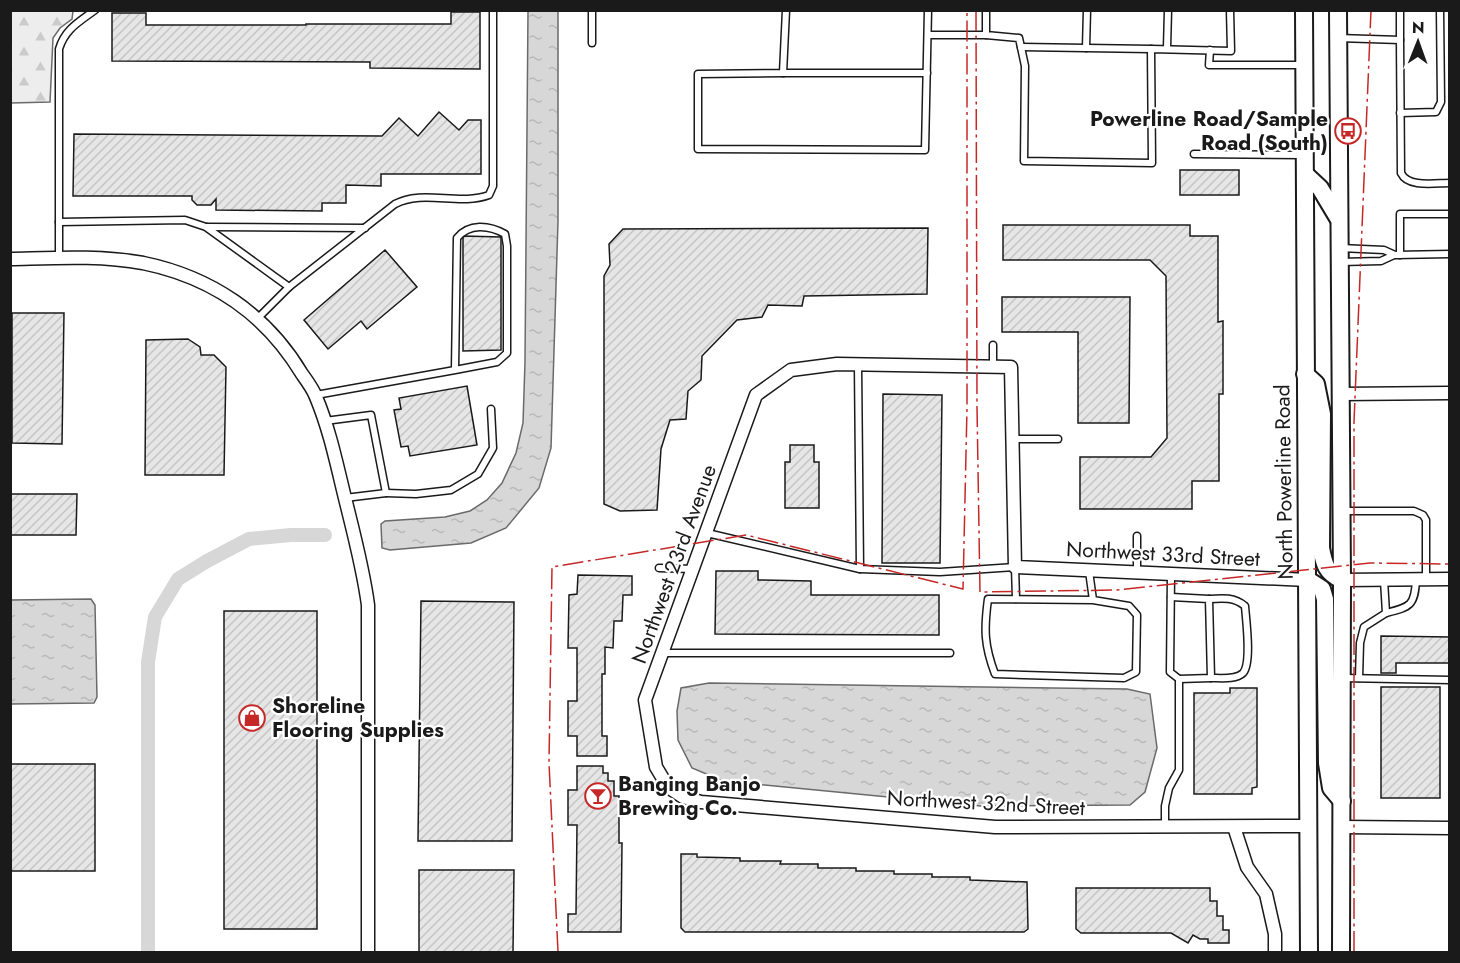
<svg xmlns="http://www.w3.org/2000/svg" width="1460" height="963" viewBox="0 0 1460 963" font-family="Jost,sans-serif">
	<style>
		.forest { fill: url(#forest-firs); stroke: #6a6a6a; stroke-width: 1.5 }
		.water { fill: url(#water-ripples); stroke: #6a6a6a; stroke-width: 1.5 }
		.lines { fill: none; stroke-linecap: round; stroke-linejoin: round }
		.canal { stroke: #d7d7d7; stroke-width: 14 }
		.building { fill: url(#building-hatch); stroke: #1a1a1a; stroke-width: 1.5 }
		.lane-casing { stroke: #1a1a1a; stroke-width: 9 }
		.street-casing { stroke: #1a1a1a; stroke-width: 15 }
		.secondary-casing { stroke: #1a1a1a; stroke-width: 20 }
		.lane { stroke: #fff; stroke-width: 6 }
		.street { stroke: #fff; stroke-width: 12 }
		.secondary { stroke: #fff; stroke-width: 16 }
		.power { stroke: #c62828; stroke-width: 1.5; stroke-dasharray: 21 4.5 3 4.5; stroke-linecap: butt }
		.labels { text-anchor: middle; stroke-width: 4.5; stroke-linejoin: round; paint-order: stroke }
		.poi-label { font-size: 21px; font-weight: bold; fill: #1a1a1a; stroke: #fff; text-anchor: start }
		.street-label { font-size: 21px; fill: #1a1a1a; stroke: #fff }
	</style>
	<defs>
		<pattern id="forest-firs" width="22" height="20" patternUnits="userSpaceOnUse" patternTransform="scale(1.5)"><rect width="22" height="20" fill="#ededed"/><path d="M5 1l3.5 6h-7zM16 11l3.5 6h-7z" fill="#cbcbcb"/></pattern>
		<pattern id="water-ripples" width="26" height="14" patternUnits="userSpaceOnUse" patternTransform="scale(1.5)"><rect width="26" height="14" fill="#d7d7d7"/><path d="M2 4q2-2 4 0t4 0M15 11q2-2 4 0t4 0" fill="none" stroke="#b8b8b8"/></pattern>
		<pattern id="building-hatch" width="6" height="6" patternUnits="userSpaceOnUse" patternTransform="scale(1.5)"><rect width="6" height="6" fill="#e6e6e6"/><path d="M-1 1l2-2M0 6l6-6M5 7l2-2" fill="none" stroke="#c5c5c5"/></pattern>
	</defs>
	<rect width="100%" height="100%" fill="#fff"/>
	<path class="forest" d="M10,11H73L72,19L60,28L53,38L50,102L11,103Z"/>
	<g class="water">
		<path d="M528,11H558V221L551,448L539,488L506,528L471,543L390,550L382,548L381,524L385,521L445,517L470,511L487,500L502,483L516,453L523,423L525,362Z"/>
		<path d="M91,599L95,605L97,697L94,703L11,704V600Z"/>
		<path d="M709,683L1127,689L1150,694L1157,748L1145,792L1130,805L981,806L723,781L692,768L678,740L677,711L681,688Z"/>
	</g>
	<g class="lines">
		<path class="canal" d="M148,952V662L155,617L178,579L207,561L249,539L291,535H325"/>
	</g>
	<g class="building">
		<path d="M451,12H480V69L370,68V62L112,61V13H146V25H306V24H451Z"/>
		<path d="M439,112L459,130L468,120H481V174H381V186L346,185V203H322V211L216,210V199L211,205H197L192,200V196H73L74,134L382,136L399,118L418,136Z"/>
		<rect x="1180" y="170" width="59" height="25"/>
		<path d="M1003,225H1190V236H1218V322L1223,321V394H1219V481H1192V509H1080V457H1151L1167,438L1166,276L1150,260H1003Z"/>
		<path d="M928,228L927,294L804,296L802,306L768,305L762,317L737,320L702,356L701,380L688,391L686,419L670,420L661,449L657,510L620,511L604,504V276L610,265L609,244L623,229Z"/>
		<path d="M463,236L501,237V350L463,351Z"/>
		<path d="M385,250L417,287L367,329L361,321L328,349L304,320Z"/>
		<path d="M1002,297H1130L1129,423H1078V332H1002Z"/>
		<path d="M12,313H64L62,444L12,443Z"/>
		<path d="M188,339L200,347L201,355H214L226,367L224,475H145L146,340Z"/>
		<path d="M467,386L477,445L410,456L408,446L401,447L394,410L401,409L399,398Z"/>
		<path d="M883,394L942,395L940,563H882Z"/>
		<path d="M790,445H814V462H819V508H785V462H790Z"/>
		<path d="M10,494H77L76,535H10Z"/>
		<path d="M716,571H758V580L811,581V595H939V635L715,634Z"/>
		<path d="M578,575L632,576V595H623L622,621H614L613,648L605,647V674H602V736H607V756H577V736H568V701H577V648H568L569,595L577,594Z"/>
		<path d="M421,601L514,602L512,841H418Z"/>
		<rect x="224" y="611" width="93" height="318"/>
		<path d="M1381,636L1450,637V663H1396V673H1381Z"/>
		<rect x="1381" y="687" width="59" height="111"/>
		<path d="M1230,688H1257V787L1252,788V794H1194V693H1230Z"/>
		<rect x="10" y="764" width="85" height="107"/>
		<path d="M577,766H603V773H608V781H614V796H619V843H622L621,932H568V914H576L577,825H568V790H577Z"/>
		<path d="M681,854H697V857L740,858V861H781L780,864H818V868H856V871H894V874H932V877H970V880L1027,882L1028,929L1024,932H685L681,928Z"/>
		<path d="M419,870H514L513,952H419Z"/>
		<path d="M1076,888H1210V901H1217V916H1223V930H1229V943H1208V939H1200L1193,935L1188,943L1171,933H1081L1076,929Z"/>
	</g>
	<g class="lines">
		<g class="lane-casing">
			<g id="lane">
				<path d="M592,10V43"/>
				<path d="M786,10L783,73L698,74V149L925,150L928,10"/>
				<path d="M986,10V35L1019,38L1025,66L1024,161L1152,163L1151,49L1231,51L1230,10"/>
				<path d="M928,35H986"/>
				<path d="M1338,38L1400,40L1401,173C1408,188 1435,183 1450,183"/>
				<path d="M1400,40V10"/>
				<path d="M1021,47L1151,49"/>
				<path d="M1086,48L1087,10"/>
				<path d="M1167,48L1168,10"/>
				<path d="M1210,50L1209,65H1302"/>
				<path d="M783,73H927"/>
				<path d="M1400,113L1436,112L1441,102L1440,10"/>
				<path d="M1194,154L1304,155"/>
				<path d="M59,222L185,220L206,227L289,287"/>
				<path d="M207,227L365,228"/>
				<path d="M1340,248L1384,250L1395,255L1450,254"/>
				<path d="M1400,255V214H1450"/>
				<path d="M59,258V49C65,29 79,22 95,10"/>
				<path d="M1340,262L1381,261L1394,255"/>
				<path d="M258,318L289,287L395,204C423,189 459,206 489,195L493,186V10"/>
				<path d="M858,365L860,569"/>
				<path d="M993,367V345"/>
				<path d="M316,395L455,370L457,238C469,223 489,225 505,234L507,246V353L497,362L455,370"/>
				<path d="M325,421L371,415L386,493L345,498"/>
				<path d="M1013,439H1058"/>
				<path d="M386,493L416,494L451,490L478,474L493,448L491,409"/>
				<path d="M1343,511H1414L1423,515L1426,520V579"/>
				<path d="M707,533L860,569L940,572L1015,567L1016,599"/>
				<path d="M659,568L693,569"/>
				<path d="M1089,571L1093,600L1129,606L1137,615L1136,672L1124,678L995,674C984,645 984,629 988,599L1093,600"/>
				<path d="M1137,572V536"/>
				<path d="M1171,597L1209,599L1211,678L1179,679"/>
				<path d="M1209,599C1223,598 1234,597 1245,606C1246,620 1252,663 1243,673C1236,680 1220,678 1211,678"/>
				<path d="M1386,613C1410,607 1415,606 1416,579"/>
				<path d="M663,653H950"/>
				<path d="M1342,678L1450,680"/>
				<path d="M1359,678L1360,643L1364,627L1386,613L1384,580"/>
				<path d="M1165,827V806L1169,788L1179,770V679L1170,672L1171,574"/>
			</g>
		</g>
		<g class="street-casing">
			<g id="street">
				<path d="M10,259C54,258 99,255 143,263C211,277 266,314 302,374C307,381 313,389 316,397C329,428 336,461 344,494C353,531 363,567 368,605V952"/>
				<path d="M1340,394L1450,393"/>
				<path d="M1342,580L1450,579"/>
				<path d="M1307,826L995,827L701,802L683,797L668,787L656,767L645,700L756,395L791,370L837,364L1011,367L1015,567L1308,580"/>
				<path d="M1234,827L1247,867L1266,894L1275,934V952"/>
				<path d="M1342,827L1450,828"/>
			</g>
		</g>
		<g class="secondary-casing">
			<g id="secondary">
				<path d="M1304,10L1309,952"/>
				<path d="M1338,10L1342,580L1341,952"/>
				<path d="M1305,174L1320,188L1338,218"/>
				<path d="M1305,374L1316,384L1322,414L1321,548C1324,564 1326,573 1342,580"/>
				<path d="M1308,580L1322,589L1325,599L1327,763L1331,788L1342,801"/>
			</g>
		</g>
		<use href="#lane" class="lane"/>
		<use href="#street" class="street"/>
		<use href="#secondary" class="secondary"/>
		<g class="power">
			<path d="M976,10L977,407L980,592L1117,590L1370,563L1450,564"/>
			<path d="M558,952L549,763L552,567L746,535L963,589L967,408V10"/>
			<path d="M1354,952V422L1371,10"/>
		</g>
	</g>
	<defs>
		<g id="bus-ring" transform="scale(1.35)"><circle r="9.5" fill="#fff" stroke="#c62828" stroke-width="1.5"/><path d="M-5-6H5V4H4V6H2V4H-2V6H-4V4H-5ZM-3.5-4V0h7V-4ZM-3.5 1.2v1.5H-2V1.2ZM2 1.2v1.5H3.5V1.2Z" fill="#c62828"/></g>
		<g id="shop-ring" transform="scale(1.35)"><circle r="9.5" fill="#fff" stroke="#c62828" stroke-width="1.5"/><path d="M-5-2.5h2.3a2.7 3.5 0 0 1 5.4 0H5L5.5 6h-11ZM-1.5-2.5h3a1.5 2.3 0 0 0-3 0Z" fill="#c62828"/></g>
		<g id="bar-ring" transform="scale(1.35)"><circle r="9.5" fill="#fff" stroke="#c62828" stroke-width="1.5"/><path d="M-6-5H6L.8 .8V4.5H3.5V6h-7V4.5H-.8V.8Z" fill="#c62828"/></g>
	</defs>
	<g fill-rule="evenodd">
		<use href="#bus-ring" x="1348" y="131"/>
		<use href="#shop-ring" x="252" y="718"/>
		<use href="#bar-ring" x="598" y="796"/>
	</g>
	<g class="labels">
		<g class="poi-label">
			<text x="1328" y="126" text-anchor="end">Powerline Road/Sample<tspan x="1328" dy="24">Road (South)</tspan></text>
			<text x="272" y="713">Shoreline<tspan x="272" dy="24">Flooring Supplies</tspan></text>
			<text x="618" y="791">Banging Banjo<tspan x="618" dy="24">Brewing Co.</tspan></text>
		</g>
		<g class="street-label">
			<text transform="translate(1284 482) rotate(-91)" y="7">North Powerline Road</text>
			<text transform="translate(1163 554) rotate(3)" y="7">Northwest 33rd Street</text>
			<text transform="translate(674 564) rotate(-70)" y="7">Northwest 23rd Avenue</text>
			<text transform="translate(986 803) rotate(3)" y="7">Northwest 32nd Street</text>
		</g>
	</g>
	<rect width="1460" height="963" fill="none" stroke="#1a1a1a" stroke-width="24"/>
	<g transform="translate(1418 42) rotate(1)" stroke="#ffffff" stroke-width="4.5" paint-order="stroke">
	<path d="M0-4.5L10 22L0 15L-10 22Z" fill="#1a1a1a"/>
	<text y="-9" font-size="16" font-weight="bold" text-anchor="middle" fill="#1a1a1a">N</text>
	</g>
</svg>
